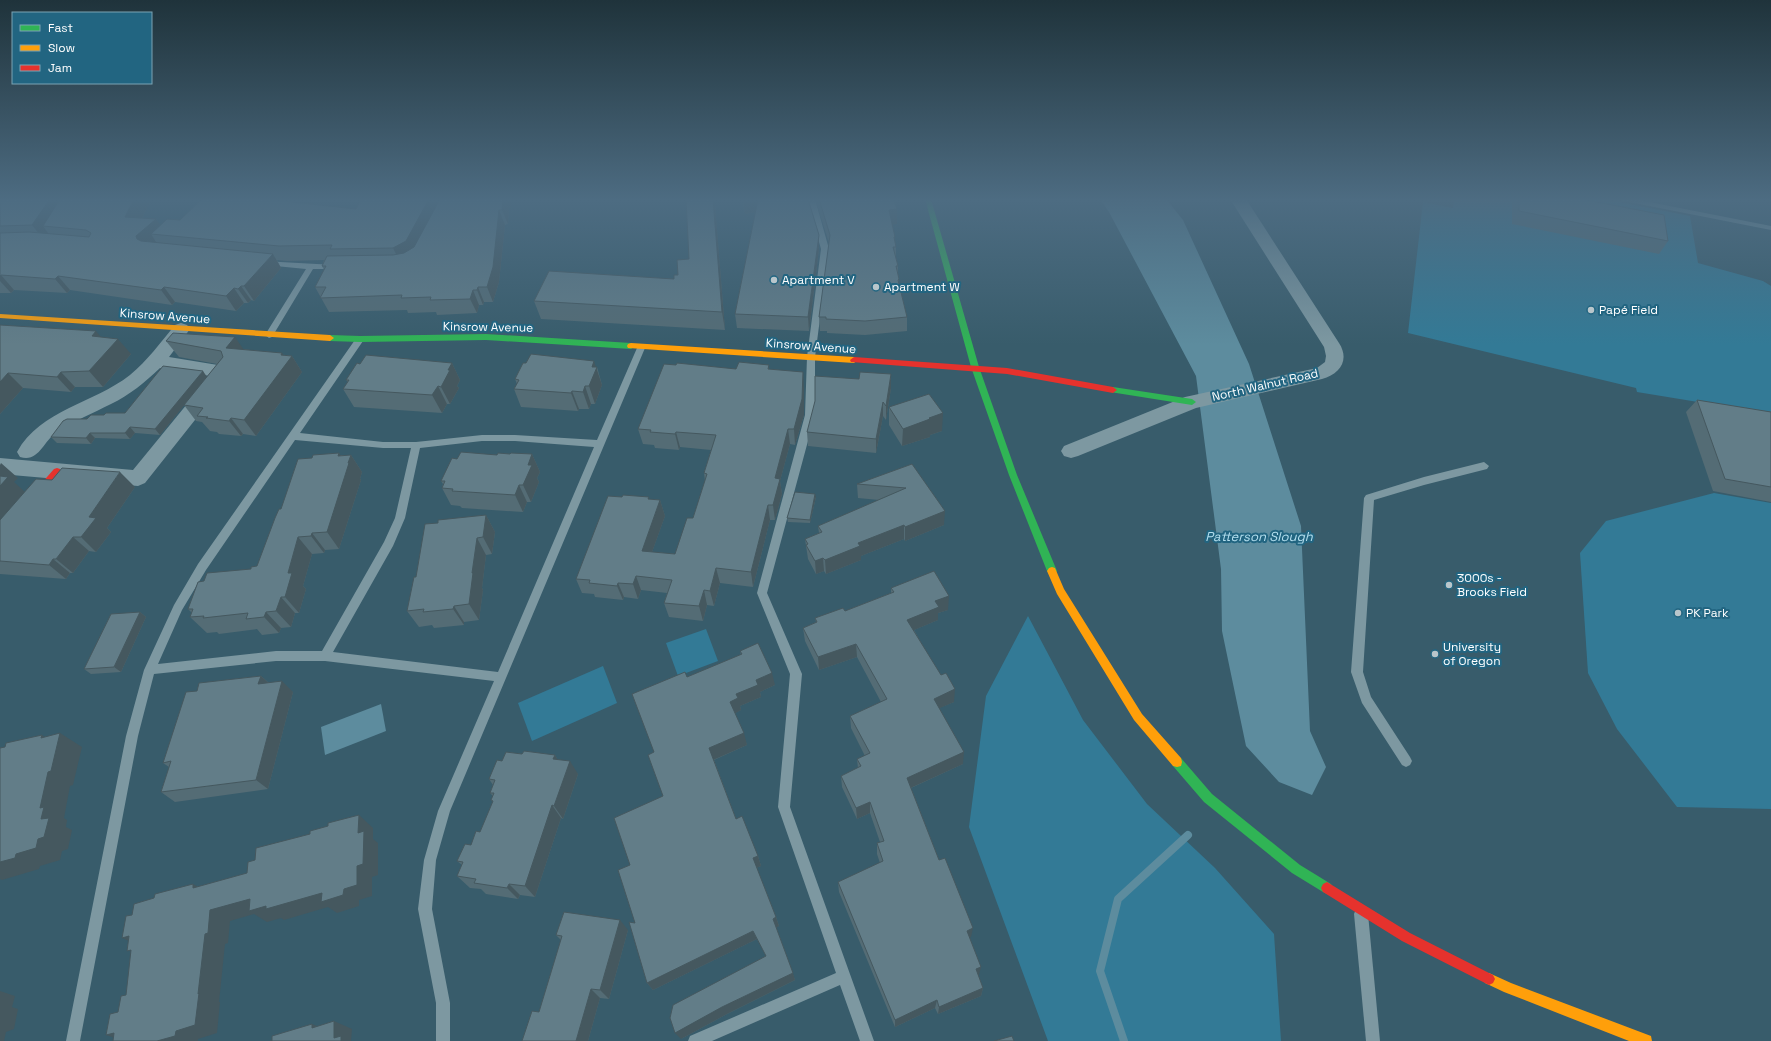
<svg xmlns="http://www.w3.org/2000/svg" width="1771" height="1041" viewBox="0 0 1771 1041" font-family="'Space Grotesk',sans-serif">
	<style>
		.green { fill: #337a96 }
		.water { fill: #5d8c9e }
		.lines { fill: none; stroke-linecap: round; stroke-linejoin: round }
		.stream { stroke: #5d8c9e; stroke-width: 8 }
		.lane { fill: #7d98a1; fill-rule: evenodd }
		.street { fill: #7d98a1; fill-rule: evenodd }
		.fast { fill: #30b455; fill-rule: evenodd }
		.slow { fill: #ff9f0a; fill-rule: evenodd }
		.jam { fill: #e5322d; fill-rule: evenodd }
		.wall { fill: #546c75 }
		.shaded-wall { fill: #45585f }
		.building { fill: #627d88; stroke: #45585f }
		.poi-dot { fill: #b9c6cb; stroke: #226581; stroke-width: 1.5 }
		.labels { text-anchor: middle; stroke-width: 4; stroke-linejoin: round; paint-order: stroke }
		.poi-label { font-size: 12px; fill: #fff; stroke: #226581; text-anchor: start }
		.street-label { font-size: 12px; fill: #fff; stroke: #226581 }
		.water-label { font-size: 13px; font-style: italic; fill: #b4dfef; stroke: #226581 }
	</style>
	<rect width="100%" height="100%" fill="#385c6b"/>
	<g class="green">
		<path d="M1454,199H1604L1690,216L1698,263L1763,281L1771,286V414L1637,392L1636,388L1408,333L1423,202L1453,208Z"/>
		<path d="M1714,493L1771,503V809L1677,807L1617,729L1588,673L1580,553L1606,521Z"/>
		<path d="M1028,616L1083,720L1147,804L1215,868L1274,934L1281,1041H1048L969,827L986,696Z"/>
		<path d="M706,629L718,661L678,676L666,643Z"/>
		<path d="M603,666L617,703L532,741L518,703Z"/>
	</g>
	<g class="water">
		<path d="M1100,199H1166L1183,220L1249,364L1301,526L1310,731L1326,767L1312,795L1279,782L1246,746L1222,631L1221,569L1196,376L1109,212Z"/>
		<path d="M381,704L386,731L325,755L321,727Z"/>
	</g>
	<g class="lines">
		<path class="stream" d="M1124,1041L1100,971L1118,899L1188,835"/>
		<g class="lane">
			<path d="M807,199H815L829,249L815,357V415L767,593L802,674L790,807L874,1041H860L840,985L712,1041H688L690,1036L836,973L778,807L790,674L757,593L805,415L807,357L821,249Z"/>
			<path d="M1620,199H1634L1771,226V230L1624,201Z"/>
			<path d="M262,261L335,265L339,267L335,269H313L272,337L269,338L265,335L306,269L265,265H262Z"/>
			<path d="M360,336L363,337L364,339L363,341L300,433L383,442H416L482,435H515L597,440L637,348L641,345L645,348L450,811L436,860L432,909L450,1003V1041H436V1003L418,909L424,860L438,811L494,681L325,661H276L154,674L138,736L80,1041H66L126,736L144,670L174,605L198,564L357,337ZM295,440L383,448H411L395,518L384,542L322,651H276L158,664L182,610L206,570ZM482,441H515L594,447L498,672L333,652L393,546L405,518L420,448Z"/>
			<path d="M1484,462L1489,466L1487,469L1424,485L1374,500L1363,672L1371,697L1410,757L1412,761L1410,765L1406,767L1402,765L1362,703L1351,672L1364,498L1366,495L1424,477Z"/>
			<path d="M1361,907L1366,909L1368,914L1380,1041H1366L1354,914L1356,909Z"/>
		</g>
		<g class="street">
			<path d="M1230,199H1246L1339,343C1350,360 1340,374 1322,379L1196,408L1078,456L1071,458L1064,456L1061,451L1064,446L1185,397L1317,368L1325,362L1326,356L1324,347Z"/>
			<path d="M181,323L187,325L190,329L169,357L224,366L231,367L233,372L145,483L138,486L0,474V458L133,470L210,376L160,368C145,382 130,395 111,404C93,413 74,421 57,432C43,441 39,463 20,457L17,452C41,409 93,404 130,375C147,361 161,342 175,325Z"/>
		</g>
		<g class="fast">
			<path d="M925,199H931L979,367L1017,475L1057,571L1055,574L1052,575L1049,574L1047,571L1009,475L971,367Z"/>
			<path d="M486,334L631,343L635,346L631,349L486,340L360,342L330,341L326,338L330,335L360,336Z"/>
			<path d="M1113,387L1192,399L1196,402L1192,405L1110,392L1109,390Z"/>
			<path d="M1177,757L1181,758L1212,794L1300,865L1331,884L1333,888L1331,892L1327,894L1323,892L1292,873L1204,802L1173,766L1172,762L1173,758Z"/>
		</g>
		<g class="slow">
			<path d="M0,314L330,335L334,338L330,341L0,318Z"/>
			<path d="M631,343L854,357L858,360L854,363L628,348L627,346L628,344Z"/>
			<path d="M1052,567L1055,568L1064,589L1142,714L1181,758L1182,762L1181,766L1177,767L1173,766L1134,720L1057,594L1047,571L1049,568Z"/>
			<path d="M1489,973L1511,983L1651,1036L1652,1041H1629L1504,992L1485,983L1483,979L1485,975Z"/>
		</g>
		<g class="jam">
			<path d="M854,357L1007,368L1113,387L1117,390L1113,393L1007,374L851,362L850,360Z"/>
			<path d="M57,468L60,469L61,471L60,473L3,540L0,541V531L54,469Z"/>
			<path d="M1327,882L1410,933L1493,975L1495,979L1493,983L1489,985L1485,983L1402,941L1323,892L1321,888L1323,884Z"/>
		</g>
	</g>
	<g class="wall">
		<path d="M0,199H152L142,218L156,219L160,225L180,220L202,199H279L278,200L356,209L511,208H509L508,224L505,225L499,282L493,302H484L483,305H479L477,313L437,315L436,312L408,313L407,310L329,312L315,287L324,270L322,266L324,260L287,261L277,260L281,268L254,301L251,300L248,303H244L236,311L175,302L172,305L70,290L67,293L14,290L11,293H0Z"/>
		<path d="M742,199H808L819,235V249L809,331L737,328L735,314L756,212L745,214Z"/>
		<path d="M815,199H893L897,209V224H892L895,237V242L896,247V258L898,266V274L899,279V284L907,317V331L865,335L827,333V331H820L819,317L829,243Z"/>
		<path d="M1512,199H1581L1668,241L1659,254L1512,224Z"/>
		<path d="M715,204L725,330L541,319L534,301L674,279L689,259Z"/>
		<path d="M0,325L100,337L131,354L103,387H75L71,392L23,388L0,414Z"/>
		<path d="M166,341L243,349L292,356L302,372L256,436L243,434L241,436L219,434L217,432L210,431L202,422L196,421L184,405L160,435L135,433L130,439L95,438L91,444L57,443L51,437L87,419L104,415L125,413L207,377L217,364L179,357Z"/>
		<path d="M452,363L460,380L457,386L459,388L450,404H447L442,413L354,407L343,389L348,382L346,380Z"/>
		<path d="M769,365V369L804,388V415L795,445L790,444L780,481L782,494L775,520H770L753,587L720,583L714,606L707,605L703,621L669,617L664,603L667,593L641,590L638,599L624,597L623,600L595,597L594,594L582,593L576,579L650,499L660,500L665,516L652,552L675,554L693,518L705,481L704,473L711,450L680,447L679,450L655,448L654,445L643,444L638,429L736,369Z"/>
		<path d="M596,367H597L602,385L595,404H591L589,409H579L578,411L521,407L514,389L517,384L515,379Z"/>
		<path d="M891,374V388L886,420L883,416L876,453L808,446L807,432L859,379Z"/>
		<path d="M1697,400L1771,412V502L1713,491L1686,412Z"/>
		<path d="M889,407L942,431L930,435V437L902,446L889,425Z"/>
		<path d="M339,453L340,455H351L362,472L360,479L361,480L339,549L325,550L324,553L312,554L303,586L306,589L299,613H295L291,627L281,628L279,633L262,635L257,629L219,634L217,632L207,633L190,617L192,613L188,609L204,581L251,569L257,566L281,509L312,458Z"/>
		<path d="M510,454H532L540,472L537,478L539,482L531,502H527L523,512L462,508L460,506L451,505L442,488L443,484L441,481L457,459L497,455Z"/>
		<path d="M912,464L944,525L905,541L904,539L861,556V560L826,574L824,571L816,574L808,559L805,539L819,533L818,526L879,500L858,498L857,484Z"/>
		<path d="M135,487L107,528L111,532L96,552L89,551L73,573H70L66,579L0,574V520Z"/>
		<path d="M816,497L810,523L788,522L787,518Z"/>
		<path d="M486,515L495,532L492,554L486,555L482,588L483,590L479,620L464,622V625L434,628L432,625L419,627L407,611L416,577L438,523Z"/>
		<path d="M891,588L948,610L938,613V620L914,630L954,702L939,708L963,764L911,788L939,860L971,937H969L979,975H978L983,988L981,996L938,1014L935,1008L895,1027L839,892L838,882L880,863L877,854V843L880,842L870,813L857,819L842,787L841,776L858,768L857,759L865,756L851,728L850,716L881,702L857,657L819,670L805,641L803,628L816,622L815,618L845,611L891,593Z"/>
		<path d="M140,612L146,617L121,672L91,674L84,669Z"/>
		<path d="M740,651L775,685L760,692L761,697L740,706L741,710L735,713L747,745L714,760L736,819L758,856L761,866L756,868L776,917L779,926L776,927L795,980L727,1014L681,1039L766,956L757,939L653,990L647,983L635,923L630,865L663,796L654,752L687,677L741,655Z"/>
		<path d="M261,676L269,683L293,692L268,789L175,802L161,792L169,767L163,763L197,691Z"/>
		<path d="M522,754L555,755L557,759L578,774L563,819L561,818L535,897L520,895L518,899L486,894L481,889L470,888L457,876L462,865L457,861L471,845L480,832L493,802L491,800L493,796L490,793L493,785L489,779L502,761Z"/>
		<path d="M628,930L609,999L600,998L588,1041H522L539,1012L561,940L556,935Z"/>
	</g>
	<g class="shaded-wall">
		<path d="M50,199H70L43,226L48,233L44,240L32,225Z"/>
		<path d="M134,199H152L135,231L125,217Z"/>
		<path d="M256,199H279L264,212Z"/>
		<path d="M429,199H442L413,256L400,262L393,248Z"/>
		<path d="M503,199H512L511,208H509L508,224L502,210Z"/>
		<path d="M713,199H715V204L725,330L722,312Z"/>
		<path d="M748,199H759L760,211L745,214L743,200Z"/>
		<path d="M897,209V224L889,225V210Z"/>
		<path d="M499,210L505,225L499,282L493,302L487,287Z"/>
		<path d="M156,219L166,233L151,234L156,242L147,251L137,239L136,236Z"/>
		<path d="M819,235V249L809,331L808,317Z"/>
		<path d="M273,254L281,268L254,301L244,286Z"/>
		<path d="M1,275L14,290L11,293L0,281V276Z"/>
		<path d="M58,276L70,290L67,293L55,279Z"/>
		<path d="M241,286L251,300L248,303L238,289Z"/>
		<path d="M164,287L175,302L172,305L161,290Z"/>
		<path d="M478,287L484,302L483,305L477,290Z"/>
		<path d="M234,288L244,303L236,311L226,296Z"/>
		<path d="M473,290L479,305L477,313L470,299Z"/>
		<path d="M96,331L109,347L92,336Z"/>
		<path d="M235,337L246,353L226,348Z"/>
		<path d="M118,339L131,354L103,387L89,371Z"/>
		<path d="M282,353L288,361L292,356L302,372L256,436L244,420Z"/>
		<path d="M594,361L602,385L595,404L589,386L592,367Z"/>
		<path d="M452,363L460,380L457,386L459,388L450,404L441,387L448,370Z"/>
		<path d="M203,371L207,377L160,435L155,429Z"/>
		<path d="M61,372L75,387L71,392L57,377Z"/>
		<path d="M803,372L804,388V415L795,445L794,429Z"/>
		<path d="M8,373L23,388L0,414V382Z"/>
		<path d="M891,374V388L886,420V406Z"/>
		<path d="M438,386L447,404L442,413L432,395Z"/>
		<path d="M585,386L591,404L589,409L583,392Z"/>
		<path d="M572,391L579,409L578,411L571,393Z"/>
		<path d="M883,402V416L876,453V439Z"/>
		<path d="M943,413L942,431L930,435V437L902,446L903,429L929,418Z"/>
		<path d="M231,418L243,434L241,436L229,421Z"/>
		<path d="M130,427L135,433L130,439L125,433Z"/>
		<path d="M788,429L790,444L780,481L782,494L775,520L773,505L775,478Z"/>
		<path d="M676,432L680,447L679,450L675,434Z"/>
		<path d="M90,433L95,438L91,444L86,438Z"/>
		<path d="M339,453L348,467V463L351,455L362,472L360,479L361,480L339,549L327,532Z"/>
		<path d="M532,454L540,472L537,478L539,482L531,502L523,485L528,465Z"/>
		<path d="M1,463L18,478L14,482L25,492L0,520V465Z"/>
		<path d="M120,472L135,487L107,528L111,532L96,552L81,537L89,517Z"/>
		<path d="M519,485L527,502L523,512L515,495Z"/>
		<path d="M815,494L816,497L810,523V520Z"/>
		<path d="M660,500L665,516L647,566L642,551Z"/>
		<path d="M768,505L770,520L753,587L751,572Z"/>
		<path d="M945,511L944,525L905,541V527Z"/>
		<path d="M486,515L495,532L492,554L483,537Z"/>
		<path d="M904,525V539L861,556V560L826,574L825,560L858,543Z"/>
		<path d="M312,533L325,550L324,553L311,536Z"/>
		<path d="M73,537L89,551L73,573L56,559Z"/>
		<path d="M298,537L312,554L303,586L306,589L299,613L285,597L288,573Z"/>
		<path d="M477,538L486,555L482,588L483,590L479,620L469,604L472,573Z"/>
		<path d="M823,558L824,571L816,574L815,561Z"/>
		<path d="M53,559L70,573L66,579L49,565Z"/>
		<path d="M716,568L720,583L714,606L710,591Z"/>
		<path d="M636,576L641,590L638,599L633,584Z"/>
		<path d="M618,583L624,597L623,600L617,586Z"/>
		<path d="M704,590L707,605L703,621L699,606Z"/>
		<path d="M949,596L948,610L938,613V620L907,633V620L935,601Z"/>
		<path d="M281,597L295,613L291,627L276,611Z"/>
		<path d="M454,606L464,622V625L453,609Z"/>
		<path d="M140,612L146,617L121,672L114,667Z"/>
		<path d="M266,612L281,628L279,633L264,617Z"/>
		<path d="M856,644L857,657L819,670L818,657Z"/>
		<path d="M772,673L775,685L760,692L761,697L740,706L741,710L734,714L730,702L736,694L756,680Z"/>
		<path d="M261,676L272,686L258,684Z"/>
		<path d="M282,681L293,692L268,789L256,780Z"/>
		<path d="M955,689L954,702L933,711L934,699Z"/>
		<path d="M60,733L82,747L73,785L70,786L64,818L67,820L66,827L72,830L68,849L62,851L60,860L40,866L39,869L2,880L0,879V862L16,854L41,819L40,808L48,772L41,738L42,735L57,745Z"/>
		<path d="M744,733L747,745L713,760L709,748Z"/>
		<path d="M964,752L963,764L906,790L907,778Z"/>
		<path d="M555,755L563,769L553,759Z"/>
		<path d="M570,761L578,774L563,819L554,806Z"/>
		<path d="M870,802V813L857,819L856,808Z"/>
		<path d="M552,805L561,818L535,897L525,886Z"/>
		<path d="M359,815L373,828V839L378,843V875L372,877V896L359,900V906L337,913L328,907L284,920L281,918L267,922L254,914L230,921L228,943L225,944L219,1002H220L217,1033L198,1039V1041H157L176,1031L198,994L205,934L210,910L250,899L322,893L344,889L358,833Z"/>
		<path d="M758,856L761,866L756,868L753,858Z"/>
		<path d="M193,884L214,895L193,888Z"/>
		<path d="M509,884L520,895L518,899L507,888Z"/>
		<path d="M776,917L779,926L776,928L773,919Z"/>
		<path d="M620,920L628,930L609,999L600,990Z"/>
		<path d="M973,928L971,937L965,939L967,931Z"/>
		<path d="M753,931L757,939L653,990L647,983Z"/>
		<path d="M129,936L145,948L122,938Z"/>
		<path d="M981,967L979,975L974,977L976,969Z"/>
		<path d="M793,973L795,980L727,1014L681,1039L675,1033L722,1007Z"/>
		<path d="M983,988L981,996L938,1014L939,1007Z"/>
		<path d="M591,989L600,998L588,1041H576Z"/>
		<path d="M0,991L15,996L12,1007L18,1009L14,1029L6,1032L4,1041H0Z"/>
		<path d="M937,1000L935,1008L895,1027V1020Z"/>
		<path d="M334,1021L352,1029L351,1041H352H341L334,1038Z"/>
		<path d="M312,1024L330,1031L312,1028Z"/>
		<path d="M114,1033L125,1041L106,1035Z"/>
	</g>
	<g class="building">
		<path d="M0,199H50L32,225L0,226Z"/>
		<path d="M60,199H134L125,217L156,219L136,236L137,239L141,241L273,254L244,286H241L238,289L234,288L226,296L164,287L161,290L58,276L55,279L1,275L0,276V233L29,232L89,237L91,233L86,230L43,226Z"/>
		<path d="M202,199H264L356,209L361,199H429L406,241L393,248L330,249L332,245L279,246L151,234L167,219L180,220Z"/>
		<path d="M440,199H503L502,210H499L493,267L487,287H478L477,290H473L470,299L430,300L431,297L401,298L402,295L320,298L326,287H315L326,266H322L327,256L393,255L404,253L414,247Z"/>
		<path d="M686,199H713L722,312L534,301L549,271L674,279V275H678L677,260L689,259Z"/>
		<path d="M758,199H808L819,235L808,317L735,314Z"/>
		<path d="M819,199H893L897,209L889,210L895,237H894L896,247H893L898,266H896L899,279L898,280L907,317L865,321L826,319V317H819L830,235Z"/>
		<path d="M1519,199H1581L1664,215L1668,241L1519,211Z"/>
		<path d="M0,325L96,331L92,336L118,339L89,371L61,372L57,377L8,373L0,382Z"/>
		<path d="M173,333L235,337L226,348L282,353L281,355L292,356L244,420L231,418L229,421L206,418L208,417L197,416L203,408L184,405L223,357L221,351L166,341Z"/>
		<path d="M531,354L594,361L592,367H597L589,386H585L583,392L572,391L571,393L514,389L519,380L515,379L523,363H526Z"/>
		<path d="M366,355L452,363L448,370H450L441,387L438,386L432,395L343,389L349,380H346L357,363L360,364Z"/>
		<path d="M739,362L769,365L768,369L803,372L802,399L794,429H788L775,478L780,479L773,505H768L751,572L716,568L710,591L704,590L699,606L664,603L672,580L636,576L633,584L618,583L617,586L589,583L590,580L576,579L608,496L622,497L623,495L649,497L648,499L660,500L642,551L675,554L687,518H693L707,474L704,473L716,435L676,432L675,434L650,432L651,430L638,429L664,364L676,365L677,363L736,369Z"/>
		<path d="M163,366L203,371L155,429L130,427L125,433H90L86,438L51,437L63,421L67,419H87L91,415H104L106,413H125Z"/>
		<path d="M860,372L891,374L886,406L883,402L876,439L807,432L815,401V376L859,379Z"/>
		<path d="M929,394L943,413L929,418L930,419L903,429L889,407Z"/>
		<path d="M1697,400L1771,412V487L1725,479Z"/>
		<path d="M461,452L497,455L498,453L510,454L511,453L532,454L528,465H532L523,485H519L515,495L452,491L453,489L442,488L445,481H441L452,458L457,459Z"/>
		<path d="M339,453L338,456L351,455L348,463H349L327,532L312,533L311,536L298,537L288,573H292L285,597H281L276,611L266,612L264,617L246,619L248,613L203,618L204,616L190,617L193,609H188L198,582L204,581L207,573L251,569V567L257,566L275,518L279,509H281L298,459L312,458L313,455Z"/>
		<path d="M912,464L945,511L905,527L904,525L858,543L860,546L825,560L823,558L815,561L806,545L808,544L805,539L822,532L818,526L906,488L857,484Z"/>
		<path d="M62,468L120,472L89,517L96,518L81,537H73L56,559H53L49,565L0,561V520L36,479L52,480Z"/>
		<path d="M0,476L8,477L0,486Z"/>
		<path d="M795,492L815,494L810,520L787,518Z"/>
		<path d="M486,515L483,537L477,538L472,573H473L469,604L454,606L453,609L423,612L424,609L407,611L414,577H416L425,524L438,523V520Z"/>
		<path d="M934,571L949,596L935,601L939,607L907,620L941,675L946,673L955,689L934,699L964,752L907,778L939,860L945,858L973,928L967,931L981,967L976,969L983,988L939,1007L937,1000L895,1020L838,882L883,861L877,843L884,841L870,802L856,808L841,776L861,766L857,759L870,753L850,716L887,699L856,644L818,657L803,628L817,622L815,618L843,608L845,611L894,592L891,588Z"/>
		<path d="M140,612L114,667L84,669L111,614Z"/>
		<path d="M758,643L772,673L756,680L758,685L736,694L738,698L730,702L744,733L709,748L736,819L742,816L758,856L753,858L776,917L773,919L793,973L722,1007L675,1033L670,1018L673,1005L766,956L753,931L647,983L629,922L635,923L618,870L630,865L614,818L663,796L648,755L654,752L632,694L685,672L687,677L742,654L740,651Z"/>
		<path d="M261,676L258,684L282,681L256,780L161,792L171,761L163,763L186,692L197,691L199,683Z"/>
		<path d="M60,733L51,771L48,772L40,808L44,807L41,819L49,818L44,837L38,839L36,848L16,854L15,858L0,862V748L5,747L6,743L42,735L41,738Z"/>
		<path d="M524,751L555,755L553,759L570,761L554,806L552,805L525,886L509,884L507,888L474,883L476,879L457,876L463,862L457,861L465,844L471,845L476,831L480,832L493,801L491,800L494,793H490L495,780L489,779L497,760L502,761L506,752L522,754Z"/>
		<path d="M359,815L358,833L364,831L363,864L357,866V885L344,889L343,895L321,902L322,893L266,909V906L249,911L250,899L210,910L208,933L205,934L198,994L199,993L195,1025L176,1031L175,1036L157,1041H113L114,1033L106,1035L110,1014L118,1012L121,996L126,995L131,950L127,951L129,936L122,938L126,916L132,915L134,904L154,898L155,894L193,884V888L247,873L248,862L255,860L256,848L310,834V831L328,826V823Z"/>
		<path d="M564,912L620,920L600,990L591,989L576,1041H522L532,1011L539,1012L562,936L556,935Z"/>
		<path d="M334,1021V1038L341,1036V1041H270H272V1036L312,1024V1028Z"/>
		<path d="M1012,1036L1014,1041H994Z"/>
	</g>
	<linearGradient id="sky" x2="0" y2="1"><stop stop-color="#1f333b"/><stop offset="0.58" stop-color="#4d6c82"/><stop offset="1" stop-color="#4d6c82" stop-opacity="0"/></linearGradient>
	<rect width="1771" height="345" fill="url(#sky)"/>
	<g class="poi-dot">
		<circle cx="774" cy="280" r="4"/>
		<circle cx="876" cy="287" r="4"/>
		<circle cx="1591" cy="310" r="4"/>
		<circle cx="1449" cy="585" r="4"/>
		<circle cx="1678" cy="613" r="4"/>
		<circle cx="1435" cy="654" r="4"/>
	</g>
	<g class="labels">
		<g class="poi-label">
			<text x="782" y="284">Apartment V</text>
			<text x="884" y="291">Apartment W</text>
			<text x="1599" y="314">Papé Field</text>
			<text x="1457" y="582">3000s -<tspan x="1457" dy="14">Brooks Field</tspan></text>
			<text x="1686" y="617">PK Park</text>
			<text x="1443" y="651">University<tspan x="1443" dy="14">of Oregon</tspan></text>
		</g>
		<g class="street-label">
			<text transform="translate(165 316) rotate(4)" y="4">Kinsrow Avenue</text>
			<text transform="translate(488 327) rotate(1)" y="4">Kinsrow Avenue</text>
			<text transform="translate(811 346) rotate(4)" y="4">Kinsrow Avenue</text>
			<text transform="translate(1265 385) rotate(-13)" y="4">North Walnut Road</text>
		</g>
		<g class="water-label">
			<text x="1259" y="541">Patterson Slough</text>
		</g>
	</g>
	<rect x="12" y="12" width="140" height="72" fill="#226581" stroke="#7aa3b3"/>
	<rect x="20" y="25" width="20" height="6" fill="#30b455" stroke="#7aa3b3"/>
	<text x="48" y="32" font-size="12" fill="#ffffff">Fast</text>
	<rect x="20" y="45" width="20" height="6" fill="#ff9f0a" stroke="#7aa3b3"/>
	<text x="48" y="52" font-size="12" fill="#ffffff">Slow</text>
	<rect x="20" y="65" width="20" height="6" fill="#e5322d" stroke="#7aa3b3"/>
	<text x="48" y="72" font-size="12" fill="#ffffff">Jam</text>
</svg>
